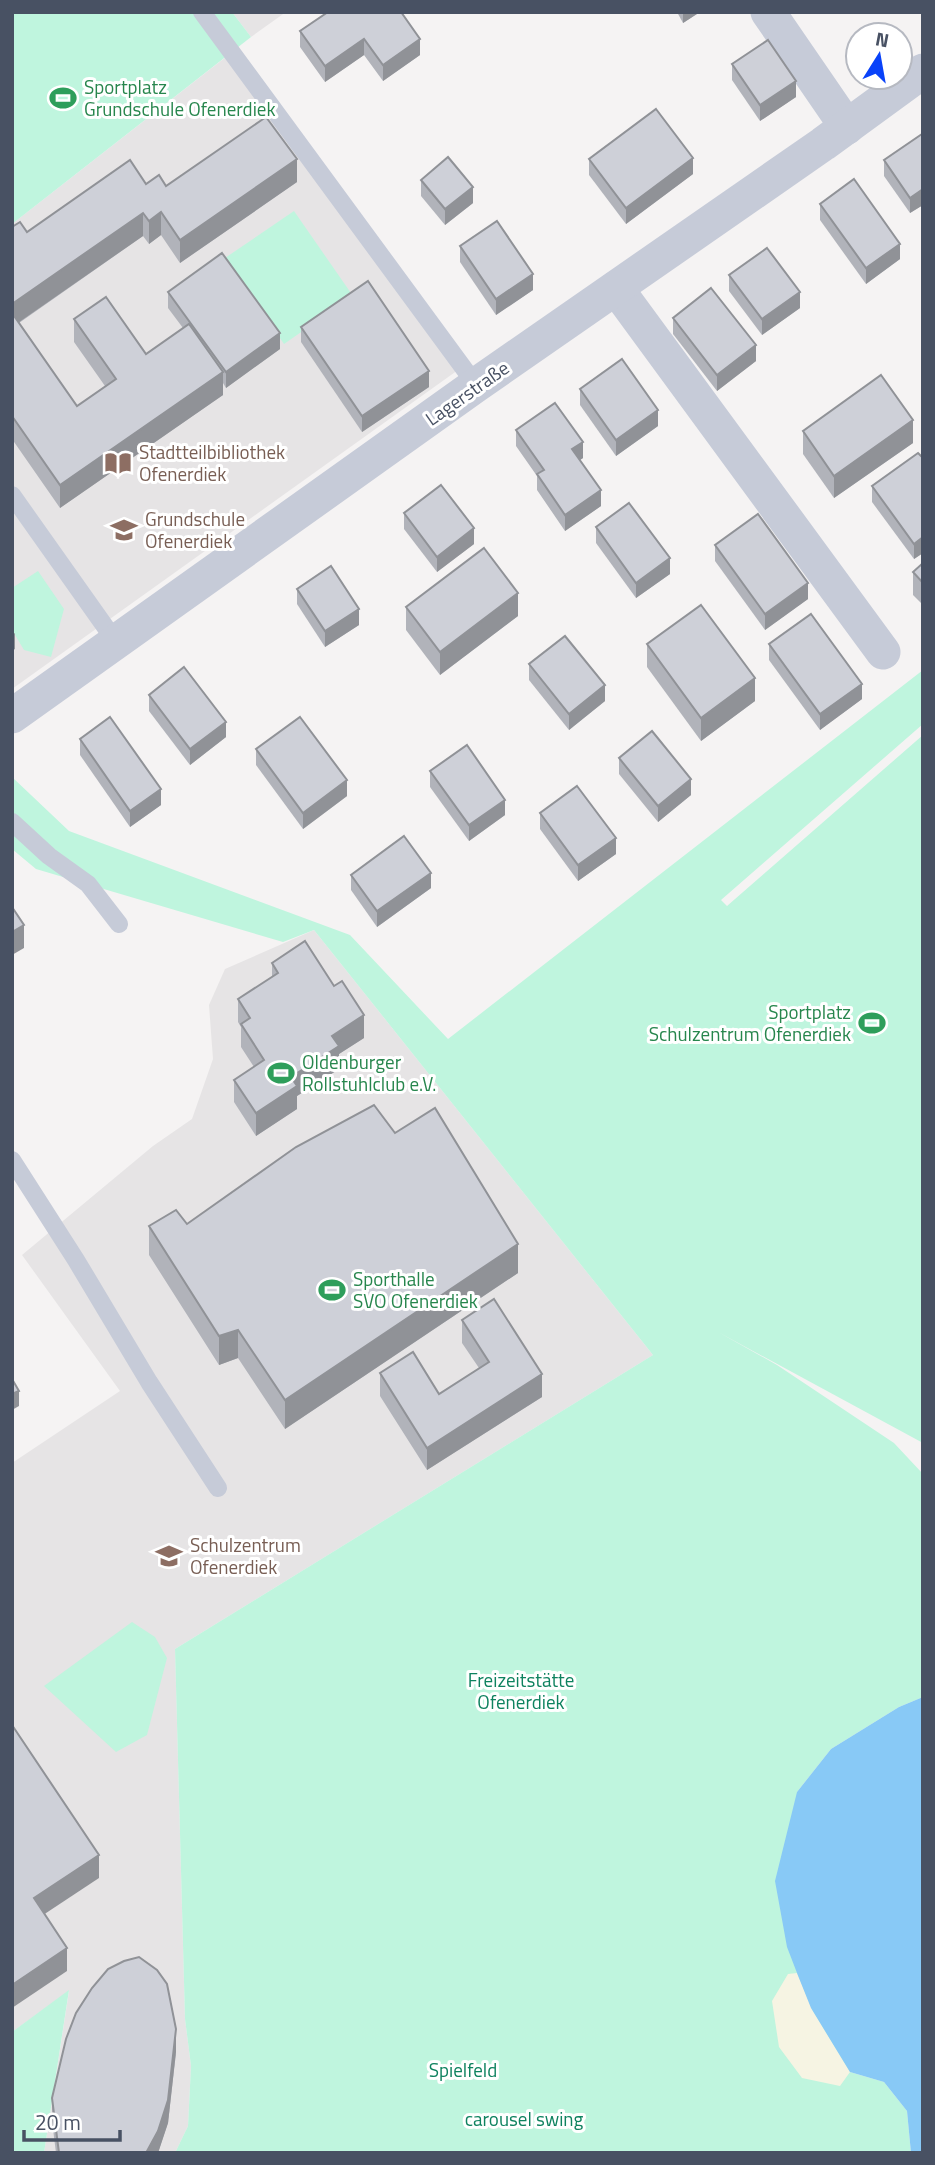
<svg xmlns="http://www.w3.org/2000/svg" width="935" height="2165" viewBox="0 0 935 2165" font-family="'Titillium Web',sans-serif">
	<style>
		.education { fill: #e6e4e5 }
		.green { fill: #bff5de }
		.sand { fill: #f6f4e3 }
		.water { fill: #88c9f6 }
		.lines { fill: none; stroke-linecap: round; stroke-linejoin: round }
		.service { stroke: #c6cbd8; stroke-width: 18 }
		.minor { stroke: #c6cbd8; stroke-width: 35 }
		.wall { fill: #b1b3ba }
		.shaded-wall { fill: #909297 }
		.building { fill: #ced0d8; stroke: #909297; stroke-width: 2 }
		.labels { text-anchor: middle; stroke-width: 6; stroke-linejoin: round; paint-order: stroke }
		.leisure-label { font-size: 19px; fill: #27864d; stroke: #fff; text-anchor: start }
		.street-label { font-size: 19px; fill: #485163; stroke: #fff }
		.education-label { font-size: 19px; fill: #785e54; stroke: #fff; text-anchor: start }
		.park-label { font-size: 19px; fill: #0e825f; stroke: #fff }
	</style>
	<rect width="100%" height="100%" fill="#f5f3f3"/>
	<g class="education">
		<path d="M232,12H286L251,37Z"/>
		<path d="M231,53L458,370L12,689V224Z"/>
		<path d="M314,930L653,1355L175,1649L185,2019L191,2066L188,2126L175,2153H44L69,1991L12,2032V1463L120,1391L22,1255L153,1146L192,1119L213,1059L209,1005L225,969Z"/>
	</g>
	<g class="green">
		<path d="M12,12H232L251,37L12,224Z"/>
		<path d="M294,211L353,296L284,344L225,258Z"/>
		<path d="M38,571L64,609L51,657L24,650L12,630V588Z"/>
		<path d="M923,670V724L721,900L727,906L923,735V1443L718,1332L777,1365L894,1443L923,1474V1697L899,1707L831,1749L797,1792L850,2072L884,2082L907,2111L911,2153H175L188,2126L191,2066L185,2019L175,1649L653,1355L314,930L283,942L36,869L12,849V777L69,831L350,935L448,1039Z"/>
		<path d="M132,1622L155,1637L167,1658L147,1735L116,1752L44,1686Z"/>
		<path d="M69,1990L44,2153H12V2032Z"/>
	</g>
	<path class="sand" d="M797,1973L813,2011L850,2072L840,2086L802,2078L779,2047L772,2001L788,1974Z"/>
	<path class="water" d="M923,1697V2153H911L907,2111L884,2082L850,2072L811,2008L797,1973L787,1947L775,1881L797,1792L831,1749L899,1707Z"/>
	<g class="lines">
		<g class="service">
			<path d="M202,12L476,385"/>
			<path d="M12,495L116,642"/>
			<path d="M12,822L49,856L88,884L119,924"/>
			<path d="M12,1160L76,1260L149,1382L218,1488"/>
		</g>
		<g class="minor">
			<path d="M768,12L847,127"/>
			<path d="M616,288L883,652"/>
			<path d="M12,716L476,385L823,144L923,71"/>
		</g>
	</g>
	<g class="wall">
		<path d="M328,12L420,55L383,81L364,55L325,82L300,47V31Z"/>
		<path d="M677,12H700L683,23Z"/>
		<path d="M732,64L796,97L760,121L732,80Z"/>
		<path d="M923,135V205L910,213L884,176V160Z"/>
		<path d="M589,159L693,174L626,224L589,175Z"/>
		<path d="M421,180L473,203L445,225L421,196Z"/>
		<path d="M297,182L180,263L161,235L149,244L143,236L19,323L77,406L105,386L74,342V319L146,354L183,328L168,308V292L280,349L226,388L223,383V395L60,508L12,439V227L27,232L146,184L166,186Z"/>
		<path d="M820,204L900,259L866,284L820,220Z"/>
		<path d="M460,246L533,290L496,315L460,262Z"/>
		<path d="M729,275L800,308L762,335L729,291Z"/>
		<path d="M673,318L756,361L717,391L673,334Z"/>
		<path d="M301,327L429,387L362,432L301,342Z"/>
		<path d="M580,389L658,426L616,456L580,405Z"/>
		<path d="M516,430L583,458L580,460L601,506L565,531L537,490V476L516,446Z"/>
		<path d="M803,431L913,443L834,498L803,454Z"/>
		<path d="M923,458V553L914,559L872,502V486Z"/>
		<path d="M404,513L474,544L437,572L404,529Z"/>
		<path d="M596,527L670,574L636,598L596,543Z"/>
		<path d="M715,545L808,599L765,630L715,561Z"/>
		<path d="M923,563V605L913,595V572Z"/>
		<path d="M297,589L359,625L325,647L297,604Z"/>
		<path d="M406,607L518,616L440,675L406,630Z"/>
		<path d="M647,644L755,701L701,741L647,667Z"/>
		<path d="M769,644L862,699L820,730L769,660Z"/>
		<path d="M529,664L605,701L569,730L529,680Z"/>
		<path d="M149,695L226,737L190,765L149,711Z"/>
		<path d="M80,739L161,805L130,827L80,755Z"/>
		<path d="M256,749L347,796L303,829L256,765Z"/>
		<path d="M619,758L691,795L658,822L619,774Z"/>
		<path d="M430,771L505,815L469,841L430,787Z"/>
		<path d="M540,813L616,854L578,881L540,829Z"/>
		<path d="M351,875L431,888L377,927L351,890Z"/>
		<path d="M272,963L364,1038L339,1054V1069L297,1096V1109L256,1136L234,1102V1080L254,1067L241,1047V1027L238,1022V999L272,977Z"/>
		<path d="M395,1133L518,1273L285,1429L238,1358L219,1365L149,1255V1226L187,1224Z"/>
		<path d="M462,1320L542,1397L427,1470L380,1396V1373L439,1394L479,1368L462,1343Z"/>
		<path d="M176,2052L168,2123L158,2153H56L52,2121V2098Z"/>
	</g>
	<g class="shaded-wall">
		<path d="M683,12H700L683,23Z"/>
		<path d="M364,39V55L325,82V66Z"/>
		<path d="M420,39V55L383,81V65Z"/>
		<path d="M796,81V97L760,121V105Z"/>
		<path d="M693,158V174L626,224V208Z"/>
		<path d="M297,159V182L180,263V240Z"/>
		<path d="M473,187V203L445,225V209Z"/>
		<path d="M923,189V205L910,213V198Z"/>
		<path d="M161,212V235L149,244V221Z"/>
		<path d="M143,213V236L12,327V304Z"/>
		<path d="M900,244V259L866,284V268Z"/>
		<path d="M533,274V290L496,315V299Z"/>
		<path d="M800,292V308L762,335V319Z"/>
		<path d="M280,333V349L226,388V372Z"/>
		<path d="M756,345V361L717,391V375Z"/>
		<path d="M429,371V387L362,432V416Z"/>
		<path d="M223,372V395L60,508V485Z"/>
		<path d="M658,410V426L616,456V440Z"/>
		<path d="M913,420V443L834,498V476Z"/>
		<path d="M583,442V458L572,465V449Z"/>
		<path d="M601,490V506L565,531V515Z"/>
		<path d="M474,528V544L437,572V557Z"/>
		<path d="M923,537V553L914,559V544Z"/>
		<path d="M670,558V574L636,598V583Z"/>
		<path d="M808,583V599L765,630V614Z"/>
		<path d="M518,593V616L440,675V652Z"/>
		<path d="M359,609V625L325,647V631Z"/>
		<path d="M15,633V649L12,651V635Z"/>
		<path d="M755,678V701L701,741V718Z"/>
		<path d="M862,684V699L820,730V714Z"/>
		<path d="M605,685V701L569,730V714Z"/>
		<path d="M226,722V737L190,765V749Z"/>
		<path d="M691,779V795L658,822V806Z"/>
		<path d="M347,780V796L303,829V813Z"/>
		<path d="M161,789V805L130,827V811Z"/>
		<path d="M505,800V815L469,841V825Z"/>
		<path d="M616,838V854L578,881V865Z"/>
		<path d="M431,873V888L377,927V911Z"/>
		<path d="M24,925V948L12,955V932Z"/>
		<path d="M364,1015V1038L339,1054V1069L297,1096V1109L256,1136V1113L332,1036Z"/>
		<path d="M518,1244V1273L285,1429V1400Z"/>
		<path d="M238,1330V1358L219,1365V1336Z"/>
		<path d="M542,1374V1397L427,1470V1448Z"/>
		<path d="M19,1391V1406L12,1410V1394Z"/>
		<path d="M99,1855V1878L34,1921V1898Z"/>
		<path d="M67,1948V1971L12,2008V1985Z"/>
		<path d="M176,2029V2052L168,2123L158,2153H146Z"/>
	</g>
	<g class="building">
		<path d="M328,12H401L420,39L383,65L364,39L325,66L300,31Z"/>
		<path d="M768,40L796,81L760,105L732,64Z"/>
		<path d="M656,109L693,158L626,208L589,159Z"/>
		<path d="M266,117L297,159L180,240L161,212L149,221L143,213L12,304V227L20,222L27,232L130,160L146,184L159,175L166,186Z"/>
		<path d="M922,134L923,135V189L910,198L884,160Z"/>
		<path d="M448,157L473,187L445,209L421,180Z"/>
		<path d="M854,179L900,244L866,268L820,204Z"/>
		<path d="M497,221L533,274L496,299L460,246Z"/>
		<path d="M767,248L800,292L762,319L729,275Z"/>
		<path d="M222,253L280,333L226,372L168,292Z"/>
		<path d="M368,281L429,371L362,416L301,327Z"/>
		<path d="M711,288L756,345L717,375L673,318Z"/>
		<path d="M106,297L146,354L189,324L223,372L60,485L12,416V313L77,406L116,379L74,319Z"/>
		<path d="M622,359L658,410L616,440L580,389Z"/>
		<path d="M881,375L913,420L834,476L803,431Z"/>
		<path d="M555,403L583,442L572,449L601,490L565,515L537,474L544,470L516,430Z"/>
		<path d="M918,453L923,458V537L914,544L872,486Z"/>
		<path d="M441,485L474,528L437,557L404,513Z"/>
		<path d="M629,503L670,558L636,583L596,527Z"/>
		<path d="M758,514L808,583L765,614L715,545Z"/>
		<path d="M484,548L518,593L440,652L406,607Z"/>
		<path d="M923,563V583L913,572Z"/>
		<path d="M331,566L359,609L325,631L297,589Z"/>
		<path d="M701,605L755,678L701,718L647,644Z"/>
		<path d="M811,614L862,684L820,714L769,644Z"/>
		<path d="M565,636L605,685L569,714L529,664Z"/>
		<path d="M184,667L226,722L190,749L149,695Z"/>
		<path d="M110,717L161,789L130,811L80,739Z"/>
		<path d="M300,717L347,780L303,813L256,749Z"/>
		<path d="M652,731L691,779L658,806L619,758Z"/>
		<path d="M467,745L505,800L469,825L430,771Z"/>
		<path d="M577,786L616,838L578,865L540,813Z"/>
		<path d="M404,836L431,873L377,911L351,875Z"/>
		<path d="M12,907L24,925L12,932Z"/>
		<path d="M305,941L334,986L342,981L364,1015L332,1036L339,1046L291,1077L297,1086L256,1113L234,1080L264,1060L241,1024L250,1018L238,999L278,973L272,963Z"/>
		<path d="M374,1105L395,1133L435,1108L518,1244L285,1400L238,1330L219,1336L149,1226L176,1210L187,1224L296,1147Z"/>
		<path d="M494,1299L542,1374L427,1448L380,1373L413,1352L439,1394L489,1362L462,1320Z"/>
		<path d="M12,1379L19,1391L12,1394Z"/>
		<path d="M12,1725L99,1855L34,1898L67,1948L12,1985Z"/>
		<path d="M139,1957L157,1970L167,1984L176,2029L168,2100L158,2131L146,2153H59L52,2098L66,2039L76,2013L92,1988L108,1969L124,1961Z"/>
	</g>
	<defs>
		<g id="stadium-bare" transform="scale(2.1)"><path d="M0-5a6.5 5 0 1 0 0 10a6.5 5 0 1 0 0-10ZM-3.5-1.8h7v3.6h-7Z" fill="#2e9e5b" stroke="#fff" stroke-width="2.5" paint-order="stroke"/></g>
		<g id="library-bare" transform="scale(2.1)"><path d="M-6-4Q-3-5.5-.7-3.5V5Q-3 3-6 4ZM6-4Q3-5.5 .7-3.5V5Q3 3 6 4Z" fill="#8d6e63" stroke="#fff" stroke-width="2.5" paint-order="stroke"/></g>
		<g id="school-bare" transform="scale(2.1)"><path d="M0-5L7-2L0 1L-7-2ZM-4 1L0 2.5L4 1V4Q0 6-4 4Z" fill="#8d6e63" stroke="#fff" stroke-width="2.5" paint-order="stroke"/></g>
	</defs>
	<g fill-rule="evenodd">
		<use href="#stadium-bare" x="63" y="98"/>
		<use href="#library-bare" x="118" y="463"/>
		<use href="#school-bare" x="124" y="530"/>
		<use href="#stadium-bare" x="872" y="1023"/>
		<use href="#stadium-bare" x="281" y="1073"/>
		<use href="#stadium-bare" x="332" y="1290"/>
		<use href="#school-bare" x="169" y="1556"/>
	</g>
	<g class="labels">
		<g class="leisure-label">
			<text x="84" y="94">Sportplatz<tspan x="84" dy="22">Grundschule Ofenerdiek</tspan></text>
			<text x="851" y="1019" text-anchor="end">Sportplatz<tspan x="851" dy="22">Schulzentrum Ofenerdiek</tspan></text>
			<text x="302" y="1069">Oldenburger<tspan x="302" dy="22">Rollstuhlclub e.V.</tspan></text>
			<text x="353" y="1286">Sporthalle<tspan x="353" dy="22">SVO Ofenerdiek</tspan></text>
		</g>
		<g class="street-label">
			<text transform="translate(467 393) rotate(-35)" y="7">Lagerstraße</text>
		</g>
		<g class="education-label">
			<text x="139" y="459">Stadtteilbibliothek<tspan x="139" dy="22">Ofenerdiek</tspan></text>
			<text x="145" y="526">Grundschule<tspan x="145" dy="22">Ofenerdiek</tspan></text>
			<text x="190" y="1552">Schulzentrum<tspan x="190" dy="22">Ofenerdiek</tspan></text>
		</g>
		<g class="park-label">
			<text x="521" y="1687">Freizeitstätte<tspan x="521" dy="22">Ofenerdiek</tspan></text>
			<text x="463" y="2077">Spielfeld</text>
			<text x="524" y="2126">carousel swing</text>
		</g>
	</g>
	<rect width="935" height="2165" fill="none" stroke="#485163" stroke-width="28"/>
	<g transform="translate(879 56) rotate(11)"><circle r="33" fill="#ffffff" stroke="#b6b9c1" stroke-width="2"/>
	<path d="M0-5L12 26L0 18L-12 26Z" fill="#0942f9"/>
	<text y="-10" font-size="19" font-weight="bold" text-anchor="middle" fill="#485163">N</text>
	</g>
	<path d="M24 2130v10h96v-10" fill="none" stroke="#485163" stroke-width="3.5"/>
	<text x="35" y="2130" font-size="21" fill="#485163" stroke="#ffffff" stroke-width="5" paint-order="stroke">20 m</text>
</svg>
